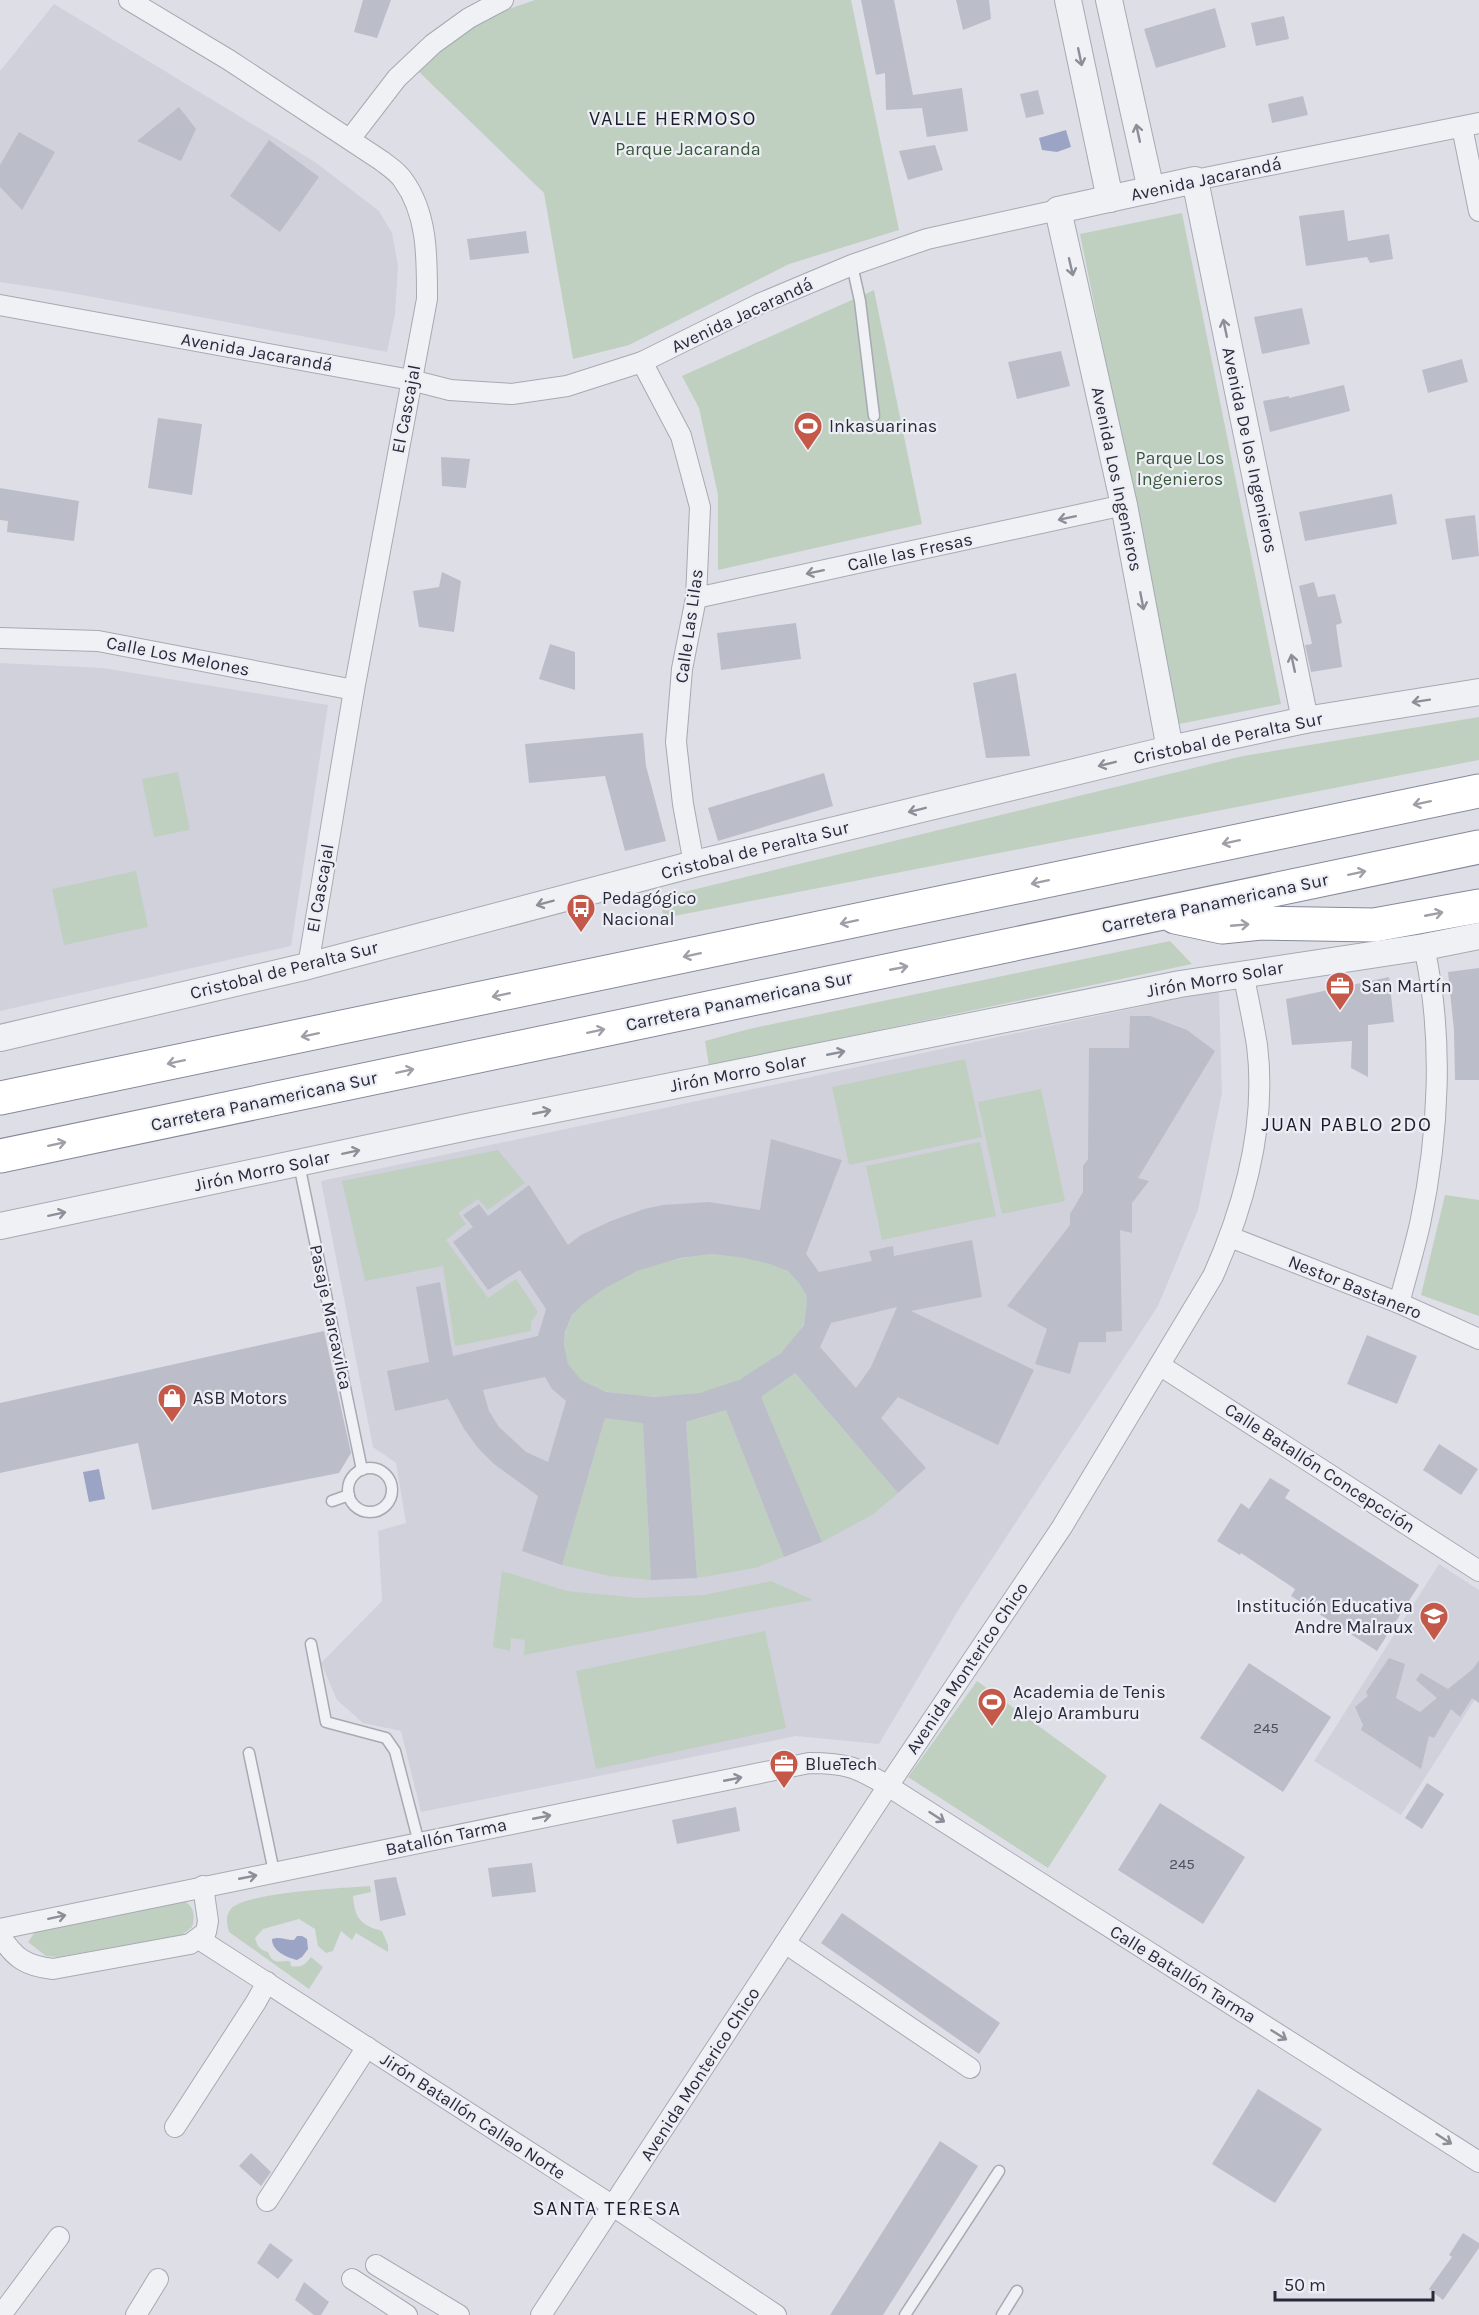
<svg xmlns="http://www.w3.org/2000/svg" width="1479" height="2315" viewBox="0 0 1479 2315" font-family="Karla,sans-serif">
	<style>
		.built { fill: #d0d1db }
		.green { fill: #bfd0c0 }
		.water { fill: #9ba4c4 }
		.building { fill: #bbbdc9; fill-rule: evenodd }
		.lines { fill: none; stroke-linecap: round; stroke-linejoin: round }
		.service-casing { stroke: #a7a9b3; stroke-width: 13 }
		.minor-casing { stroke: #a7a9b3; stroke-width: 22 }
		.tertiary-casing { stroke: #a7a9b3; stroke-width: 28 }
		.motorway-casing { stroke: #86899c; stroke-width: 35 }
		.service { stroke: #f0f1f5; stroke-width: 10 }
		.minor { stroke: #f0f1f5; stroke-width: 20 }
		.tertiary { stroke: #f0f1f5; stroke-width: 26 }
		.motorway { stroke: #fff; stroke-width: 33 }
		.oneway { stroke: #8c8e98 }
		.oneway2 { stroke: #9e9fa7 }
		.labels { text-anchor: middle; stroke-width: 4.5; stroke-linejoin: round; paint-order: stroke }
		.number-label { font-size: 15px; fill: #4d4f5f }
		.park-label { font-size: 18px; fill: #365739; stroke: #edeef4 }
		.street-label { font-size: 18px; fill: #282a3c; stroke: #edeef4 }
		.poi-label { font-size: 18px; fill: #282a3c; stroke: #edeef4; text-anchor: start }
		.neighbourhood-label { font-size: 20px; letter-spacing: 1.5px; fill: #1a1c2d; stroke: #edeef4 }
	</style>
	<rect width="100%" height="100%" fill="#dedfe6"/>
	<g class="built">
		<path d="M54,4L315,162L379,211L392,233L398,265L395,314L387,352L66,292L0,282V71Z"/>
		<path d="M0,663L103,668L328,705L291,946L0,1011Z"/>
		<path d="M1219,990L1222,1093L1198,1210L1158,1306L959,1609L879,1744L796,1736L421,1812L401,1731L363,1723L337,1700L321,1663L382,1601L378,1531L406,1523L396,1463L373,1447L321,1181Z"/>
		<path d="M1439,1564L1479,1590V1693L1401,1815L1314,1761Z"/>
	</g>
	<g class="green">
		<path d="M535,0H851L899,230L789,264L629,345L573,359L544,193L416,69L438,45L497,13Z"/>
		<path d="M1182,213L1281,704L1179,724L1080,234Z"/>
		<path d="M874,290L922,524L718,570V495L699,408L682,376Z"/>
		<path d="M1479,717V760L664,918L659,898L1243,756Z"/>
		<path d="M178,772L190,830L154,837L142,779Z"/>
		<path d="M136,871L148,927L64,945L52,889Z"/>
		<path d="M1170,941L1192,964L709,1066L705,1041L749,1029Z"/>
		<path d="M965,1059L982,1137L849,1165L832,1087Z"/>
		<path d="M1041,1089L1065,1201L1002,1214L978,1102Z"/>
		<path d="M980,1142L996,1216L882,1240L866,1166Z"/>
		<path d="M498,1150L525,1183L488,1210L478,1199L458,1213L466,1224L446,1240L488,1298L516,1279L538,1312L531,1322V1331L455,1346L443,1266L365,1281L342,1181Z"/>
		<path d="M1445,1195L1479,1200V1316L1421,1295Z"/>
		<path d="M712,1254C736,1257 767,1257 787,1271C793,1275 799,1282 802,1288C828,1332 753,1377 719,1388C691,1397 662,1398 633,1395C616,1393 596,1392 581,1381C557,1361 561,1324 582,1304C617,1272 667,1259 712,1254Z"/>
		<path d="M793,1371L898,1493L872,1515L822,1542L760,1397Z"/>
		<path d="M726,1410L784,1557L755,1568L697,1578L686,1421L698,1419Z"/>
		<path d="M605,1418L630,1421H643L651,1580L610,1576L562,1565Z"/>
		<path d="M502,1571L567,1591L639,1598L704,1595L771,1581L813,1600L524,1655L525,1640L511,1638L510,1651L493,1647Z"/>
		<path d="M765,1631L786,1728L596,1769L576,1671Z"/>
		<path d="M977,1681L1107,1776L1048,1868L908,1777Z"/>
		<path d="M370,1886L371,1892L353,1896C355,1918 360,1925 382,1931L388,1945V1952L356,1933L352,1940L341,1931L333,1951L326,1953L318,1946L315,1929L299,1919L263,1929L255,1938C257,1946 260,1950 268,1952C273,1965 279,1961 290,1961L291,1966C301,1968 305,1965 311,1957L323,1967L309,1989L229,1932C227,1924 225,1918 230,1910C241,1892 346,1888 370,1886Z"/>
		<path d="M177,1900C193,1901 196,1914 192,1927L182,1935L58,1957L46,1956L28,1942L35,1932Z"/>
	</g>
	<g class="water">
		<path d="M1066,130L1071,147L1057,152L1042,150L1039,138Z"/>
		<path d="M99,1469L105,1499L89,1502L83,1472Z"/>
		<path d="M297,1936H302L307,1939L308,1949L302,1957L297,1960C286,1957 272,1951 272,1939C279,1936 285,1940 294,1940Z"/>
	</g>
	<g class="building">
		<path d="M363,0H391L377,38L354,32Z"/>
		<path d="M861,0H894L913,95L962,88L968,131L927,137L922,108L886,110L885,73L876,75Z"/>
		<path d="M956,0H989L991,19L963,30Z"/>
		<path d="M1215,8L1226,47L1156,68L1144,29Z"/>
		<path d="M1284,16L1289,39L1256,46L1251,23Z"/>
		<path d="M1038,90L1044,114L1026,118L1020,94Z"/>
		<path d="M1303,96L1308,115L1272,123L1268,104Z"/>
		<path d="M179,107L196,129L181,161L137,141Z"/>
		<path d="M19,132L55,152L22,210L0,187V165Z"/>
		<path d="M269,140L319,177L280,232L230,196Z"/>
		<path d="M935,145L943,170L908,180L899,151Z"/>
		<path d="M1344,210L1348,241L1389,234L1393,259L1370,263L1367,257L1306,266L1299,216Z"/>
		<path d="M526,231L529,253L470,260L467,239Z"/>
		<path d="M1302,308L1310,344L1262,354L1254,317Z"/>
		<path d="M1061,351L1070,386L1017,399L1008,362Z"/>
		<path d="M1462,359L1468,382L1428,393L1422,370Z"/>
		<path d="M1344,385L1350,411L1270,432L1263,401L1289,396V398Z"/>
		<path d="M158,418L202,424L192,495L148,488Z"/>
		<path d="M441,457L470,459L466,488L442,486Z"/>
		<path d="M0,488L79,501L74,541L7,532L8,521L0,520Z"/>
		<path d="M1392,494L1397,524L1305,541L1299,512Z"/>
		<path d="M1475,515L1479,556L1452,560L1445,519Z"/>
		<path d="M442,572L461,581L454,632L419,627L413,591L439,587Z"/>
		<path d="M1314,582L1318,597L1335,594L1342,623L1336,625L1342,667L1311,672L1305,645L1312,644L1299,586Z"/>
		<path d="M796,623L801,659L721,670L717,633Z"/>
		<path d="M550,644L575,652V690L539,679Z"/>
		<path d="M1016,673L1030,756L986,758L973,683Z"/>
		<path d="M643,733L646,766L666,841L625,851L605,776L529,783L525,744Z"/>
		<path d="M824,773L833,806L718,841L708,808Z"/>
		<path d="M1479,968V1080H1455L1454,1031L1448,972Z"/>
		<path d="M1389,977L1394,1022L1368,1025V1077L1351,1068L1352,1041L1292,1045L1286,999Z"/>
		<path d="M1130,1016H1150L1187,1030L1215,1051L1138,1178L1149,1181L1132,1203V1233L1120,1230L1122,1331L1106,1332V1342H1079L1070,1374L1035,1364L1047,1329L1007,1306L1070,1225V1214L1083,1192V1166L1088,1159L1089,1048H1129Z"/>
		<path d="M771,1139L842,1160L806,1254L819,1272L872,1261L869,1251L893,1246L894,1256L972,1240L982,1297L911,1311L1034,1370L998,1445L898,1397L881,1418L926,1468L898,1493L795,1373L761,1397L822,1542L784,1557L726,1410L686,1422L697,1578L651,1580L643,1423L605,1418L562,1565L522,1551L538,1496L494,1464L479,1449L464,1429L448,1399L395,1411L387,1371L429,1362L416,1287L440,1282L453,1356L538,1336L546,1309L520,1270L488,1290L453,1242L473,1227L463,1215L479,1204L488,1216L529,1185L568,1245L581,1235L611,1221L644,1209L663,1205L709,1202L760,1210ZM712,1254L745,1258L770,1264L788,1271L799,1283L806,1295L807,1303L804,1325L781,1353L739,1380L700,1393L655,1397L606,1392L581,1380L568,1364L564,1345L565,1332L572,1315L583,1304L602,1290L637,1271L680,1258ZM897,1307L871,1367L856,1388L820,1347L831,1323ZM545,1377L552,1389L566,1401L548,1462L526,1452L499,1427L489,1411L483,1390Z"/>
		<path d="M324,1331L351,1453L339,1473L152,1510L138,1443L0,1473V1403Z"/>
		<path d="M1367,1335L1417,1356L1397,1404L1347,1384Z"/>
		<path d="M1439,1444L1478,1469L1461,1495L1423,1470Z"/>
		<path d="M1270,1478L1290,1490L1285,1498L1419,1585L1377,1651L1291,1596L1295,1589L1241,1553L1240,1555L1217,1541L1241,1503L1249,1509Z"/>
		<path d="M1389,1658L1405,1664L1396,1698L1420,1712L1437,1698L1416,1680L1421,1673L1448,1689L1473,1669L1479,1660V1703L1472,1698L1460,1717L1451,1709L1434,1738L1429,1736L1421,1769L1361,1730L1363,1725L1355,1707L1368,1696L1366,1692Z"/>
		<path d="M1249,1663L1331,1717L1283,1792L1200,1738Z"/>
		<path d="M1427,1783L1444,1794L1422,1829L1405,1818Z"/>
		<path d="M1160,1803L1245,1857L1203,1924L1118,1870Z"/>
		<path d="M736,1807L740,1831L677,1844L672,1820Z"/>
		<path d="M532,1863L536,1892L492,1897L488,1868Z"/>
		<path d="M396,1877L406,1915L380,1921L374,1880Z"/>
		<path d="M842,1913L1000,2023L979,2054L821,1943Z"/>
		<path d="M1258,2089L1322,2129L1275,2203L1212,2164Z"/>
		<path d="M940,2141L978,2166L883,2315H830Z"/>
		<path d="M251,2153L271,2172L261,2186L239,2166Z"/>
		<path d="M1463,2233L1479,2243V2248L1443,2300L1429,2289L1452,2257L1449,2255Z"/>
		<path d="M270,2243L293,2260L278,2279L257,2263Z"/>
		<path d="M304,2282L329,2302L321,2315H314L295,2300Z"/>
	</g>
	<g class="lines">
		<g class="service-casing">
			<g id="service">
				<path d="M852,265L860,301L874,416"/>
				<path d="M299,1164L362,1470"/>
				<circle cx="370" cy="1490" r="22"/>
				<path d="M332,1501L349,1495"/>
				<path d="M311,1644L326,1722L386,1738L395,1751L419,1843"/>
				<path d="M249,1753L274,1872"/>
				<path d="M905,2315L999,2171"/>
				<path d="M1002,2315L1017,2291"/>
			</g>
		</g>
		<g class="minor-casing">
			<g id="minor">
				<path d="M129,0L229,60L382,161C388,166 398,172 403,180C428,214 427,258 427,299L354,690L308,966"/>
				<path d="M1462,127L1479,211"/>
				<path d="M350,139L397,78L433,44L469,18L503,0"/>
				<path d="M1195,180L1479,123"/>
				<path d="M0,305L411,380L450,390L512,394L567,386L642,362L759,304L852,265L927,239L1058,210"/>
				<path d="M642,362L681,436L700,507L696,598L682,669L676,742L683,804L694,864"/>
				<path d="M696,598L1124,505"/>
				<path d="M0,638L98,641L354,690"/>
				<path d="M1230,1237L1399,1303L1479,1339"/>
				<path d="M1399,1303C1406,1277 1414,1250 1420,1224C1439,1135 1444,1036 1424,947"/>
				<path d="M1161,1366L1479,1571"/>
				<path d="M0,1929L809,1763C847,1763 856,1767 888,1786L1479,2162"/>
				<path d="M0,1935C14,1958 26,1966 53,1969L190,1944L206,1932L208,1921L203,1886"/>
				<path d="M199,1939L613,2206L776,2315"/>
				<path d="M785,1943L970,2068"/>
				<path d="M175,2127L256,2002L267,1982"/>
				<path d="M267,2201L367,2047"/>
				<path d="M376,2265L459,2315"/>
				<path d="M352,2279L407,2315"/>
				<path d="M1,2315L59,2237"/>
				<path d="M136,2315L158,2279"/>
				<path d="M541,2315L888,1786L1062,1527L1213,1276C1245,1204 1267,1125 1257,1045C1253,1021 1248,997 1243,973"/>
			</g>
		</g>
		<g class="tertiary-casing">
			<g id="tertiary">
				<path d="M1068,0L1110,199"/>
				<path d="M1109,0L1151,190"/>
				<path d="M1170,749L1124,505L1058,210L1195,180L1305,720"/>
				<path d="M0,1038L308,966L694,864L1170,749L1305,720L1479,692"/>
				<path d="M0,1226L472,1126L1180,984L1424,947L1479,936"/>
			</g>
		</g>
		<g class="motorway-casing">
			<g id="motorway">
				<path d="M1175,917L1222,927L1261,923L1374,925L1479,906"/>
				<path d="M0,1098L1479,791"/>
				<path d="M0,1156L1479,847"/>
			</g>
		</g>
		<use href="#service" class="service"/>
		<use href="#minor" class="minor"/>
		<use href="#tertiary" class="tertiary"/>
		<use href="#motorway" class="motorway"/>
	</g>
	<defs><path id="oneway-shaft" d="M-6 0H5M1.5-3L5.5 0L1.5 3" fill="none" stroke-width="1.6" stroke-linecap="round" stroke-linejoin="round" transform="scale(1.5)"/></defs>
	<g class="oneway">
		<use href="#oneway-shaft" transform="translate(1080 57) rotate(78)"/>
		<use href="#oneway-shaft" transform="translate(1138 133) rotate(-102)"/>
		<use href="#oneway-shaft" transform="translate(1071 267) rotate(77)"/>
		<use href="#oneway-shaft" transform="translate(1225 328) rotate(-102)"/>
		<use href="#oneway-shaft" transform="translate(1067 518) rotate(168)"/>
		<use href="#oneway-shaft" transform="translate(815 572) rotate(168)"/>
		<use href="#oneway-shaft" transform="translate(1142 601) rotate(79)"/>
		<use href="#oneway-shaft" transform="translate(1293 663) rotate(-102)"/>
		<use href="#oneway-shaft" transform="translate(1421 701) rotate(171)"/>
		<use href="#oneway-shaft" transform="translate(1107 764) rotate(166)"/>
		<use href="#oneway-shaft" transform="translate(917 810) rotate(166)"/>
		<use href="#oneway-shaft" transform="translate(545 903) rotate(165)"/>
		<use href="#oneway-shaft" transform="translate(836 1053) rotate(-11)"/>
		<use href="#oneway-shaft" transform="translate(542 1112) rotate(-11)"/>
		<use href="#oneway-shaft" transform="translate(351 1152) rotate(-12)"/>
		<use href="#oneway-shaft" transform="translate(57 1214) rotate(-12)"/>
		<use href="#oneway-shaft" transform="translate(733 1779) rotate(-11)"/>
		<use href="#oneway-shaft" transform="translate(542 1817) rotate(-11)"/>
		<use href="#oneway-shaft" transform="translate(937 1817) rotate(33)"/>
		<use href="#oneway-shaft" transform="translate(248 1877) rotate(-11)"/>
		<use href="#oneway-shaft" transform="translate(57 1917) rotate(-12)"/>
		<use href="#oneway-shaft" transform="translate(1279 2035) rotate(32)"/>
		<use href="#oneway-shaft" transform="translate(1444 2139) rotate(33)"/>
	</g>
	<g class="oneway2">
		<use href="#oneway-shaft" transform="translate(1422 803) rotate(168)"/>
		<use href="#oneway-shaft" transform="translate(1231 842) rotate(168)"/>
		<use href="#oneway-shaft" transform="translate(1357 873) rotate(-12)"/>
		<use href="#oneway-shaft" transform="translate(1040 882) rotate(168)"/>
		<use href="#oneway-shaft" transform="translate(1434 914) rotate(-11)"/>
		<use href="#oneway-shaft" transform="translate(849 922) rotate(168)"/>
		<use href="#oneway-shaft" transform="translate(1240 925) rotate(-5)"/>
		<use href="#oneway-shaft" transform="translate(692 955) rotate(168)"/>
		<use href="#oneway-shaft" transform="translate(899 968) rotate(-11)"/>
		<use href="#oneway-shaft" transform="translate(501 995) rotate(168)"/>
		<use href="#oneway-shaft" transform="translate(596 1031) rotate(-12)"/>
		<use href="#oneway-shaft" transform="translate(310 1035) rotate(168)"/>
		<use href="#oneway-shaft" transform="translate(176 1062) rotate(168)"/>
		<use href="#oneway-shaft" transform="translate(405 1071) rotate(-12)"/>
		<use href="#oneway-shaft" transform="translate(57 1144) rotate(-12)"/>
	</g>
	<defs>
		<g id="stadium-pin" transform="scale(1.5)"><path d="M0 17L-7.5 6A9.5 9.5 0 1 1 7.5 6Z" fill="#c4594a" stroke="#edeef4"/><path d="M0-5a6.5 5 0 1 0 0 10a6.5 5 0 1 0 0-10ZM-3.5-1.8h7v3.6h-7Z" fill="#fff"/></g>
		<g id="bus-pin" transform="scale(1.5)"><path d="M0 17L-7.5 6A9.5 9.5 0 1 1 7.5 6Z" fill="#c4594a" stroke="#edeef4"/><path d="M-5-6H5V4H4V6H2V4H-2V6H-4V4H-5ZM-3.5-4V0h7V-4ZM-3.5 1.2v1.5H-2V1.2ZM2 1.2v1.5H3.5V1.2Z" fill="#fff"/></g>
		<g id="office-pin" transform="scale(1.5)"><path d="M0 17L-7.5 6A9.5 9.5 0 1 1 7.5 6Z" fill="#c4594a" stroke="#edeef4"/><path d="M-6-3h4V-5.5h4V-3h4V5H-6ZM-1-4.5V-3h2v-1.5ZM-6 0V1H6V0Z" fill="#fff"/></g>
		<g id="shop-pin" transform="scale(1.5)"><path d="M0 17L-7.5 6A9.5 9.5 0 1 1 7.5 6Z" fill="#c4594a" stroke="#edeef4"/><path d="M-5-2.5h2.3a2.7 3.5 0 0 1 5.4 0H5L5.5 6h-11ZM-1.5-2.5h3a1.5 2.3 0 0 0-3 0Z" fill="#fff"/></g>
		<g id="school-pin" transform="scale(1.5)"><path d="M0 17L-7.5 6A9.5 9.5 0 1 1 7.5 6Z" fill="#c4594a" stroke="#edeef4"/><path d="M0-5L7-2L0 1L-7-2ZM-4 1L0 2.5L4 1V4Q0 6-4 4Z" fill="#fff"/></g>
	</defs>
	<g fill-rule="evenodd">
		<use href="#stadium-pin" x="808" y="426"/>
		<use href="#bus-pin" x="581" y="908"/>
		<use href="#office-pin" x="1340" y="986"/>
		<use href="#shop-pin" x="172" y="1398"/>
		<use href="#school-pin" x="1434" y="1616"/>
		<use href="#stadium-pin" x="992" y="1702"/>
		<use href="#office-pin" x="784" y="1764"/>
	</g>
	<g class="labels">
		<g class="number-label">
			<text x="1266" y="1733">245</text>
			<text x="1182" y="1869">245</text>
		</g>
		<g class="park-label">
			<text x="688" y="155">Parque Jacaranda</text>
			<text x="1180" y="464">Parque Los<tspan x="1180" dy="21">Ingenieros</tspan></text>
		</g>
		<g class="street-label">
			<text transform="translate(1206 179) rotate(-12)" y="6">Avenida Jacarandá</text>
			<text transform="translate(742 315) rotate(-25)" y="6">Avenida Jacarandá</text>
			<text transform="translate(257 352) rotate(10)" y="6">Avenida Jacarandá</text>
			<text transform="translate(406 409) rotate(-79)" y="6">El Cascajal</text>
			<text transform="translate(1250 450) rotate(78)" y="6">Avenida De los Ingenieros</text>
			<text transform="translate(1117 479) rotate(78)" y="6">Avenida Los Ingenieros</text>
			<text transform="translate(910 552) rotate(-12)" y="6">Calle las Fresas</text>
			<text transform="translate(689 626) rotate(-82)" y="6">Calle Las Lilas</text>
			<text transform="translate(178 656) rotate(11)" y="6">Calle Los Melones</text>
			<text transform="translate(1228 738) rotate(-12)" y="6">Cristobal de Peralta Sur</text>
			<text transform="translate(755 850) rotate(-14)" y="6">Cristobal de Peralta Sur</text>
			<text transform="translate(320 888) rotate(-80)" y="6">El Cascajal</text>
			<text transform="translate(1215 903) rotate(-12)" y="6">Carretera Panamericana Sur</text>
			<text transform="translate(284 970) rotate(-14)" y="6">Cristobal de Peralta Sur</text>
			<text transform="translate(1215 979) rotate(-10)" y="6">Jirón Morro Solar</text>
			<text transform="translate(739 1001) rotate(-12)" y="6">Carretera Panamericana Sur</text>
			<text transform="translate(738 1073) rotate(-11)" y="6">Jirón Morro Solar</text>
			<text transform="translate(264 1101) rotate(-12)" y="6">Carretera Panamericana Sur</text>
			<text transform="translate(262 1171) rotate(-12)" y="6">Jirón Morro Solar</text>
			<text transform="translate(1355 1287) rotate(22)" y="6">Nestor Bastanero</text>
			<text transform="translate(331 1317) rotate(78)" y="6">Pasaje Marcavilca</text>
			<text transform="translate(1320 1468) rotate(33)" y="6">Calle Batallón Concepcción</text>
			<text transform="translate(967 1668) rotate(-56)" y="6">Avenida Monterico Chico</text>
			<text transform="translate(446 1837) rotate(-12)" y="6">Batallón Tarma</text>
			<text transform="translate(1183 1974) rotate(32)" y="6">Calle Batallón Tarma</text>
			<text transform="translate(700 2074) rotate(-57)" y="6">Avenida Monterico Chico</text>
			<text transform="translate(473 2116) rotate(33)" y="6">Jirón Batallón Callao Norte</text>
		</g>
		<g class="poi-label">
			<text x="829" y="432">Inkasuarinas</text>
			<text x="602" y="904">Pedagógico<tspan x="602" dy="21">Nacional</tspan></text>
			<text x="1361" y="992">San Martín</text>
			<text x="193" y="1404">ASB Motors</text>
			<text x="1413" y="1612" text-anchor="end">Institución Educativa<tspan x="1413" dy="21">Andre Malraux</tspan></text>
			<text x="1013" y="1698">Academia de Tenis<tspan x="1013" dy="21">Alejo Aramburu</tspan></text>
			<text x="805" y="1770">BlueTech</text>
		</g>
		<g class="neighbourhood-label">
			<text x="673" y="125">VALLE HERMOSO</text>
			<text x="1347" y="1131">JUAN PABLO 2DO</text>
			<text x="607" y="2215">SANTA TERESA</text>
		</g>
	</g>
	<path d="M1275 2291v9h158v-9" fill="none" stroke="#282a3c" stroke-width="3"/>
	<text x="1284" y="2291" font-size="18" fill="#282a3c" stroke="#edeef4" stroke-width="4.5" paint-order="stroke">50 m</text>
</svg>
